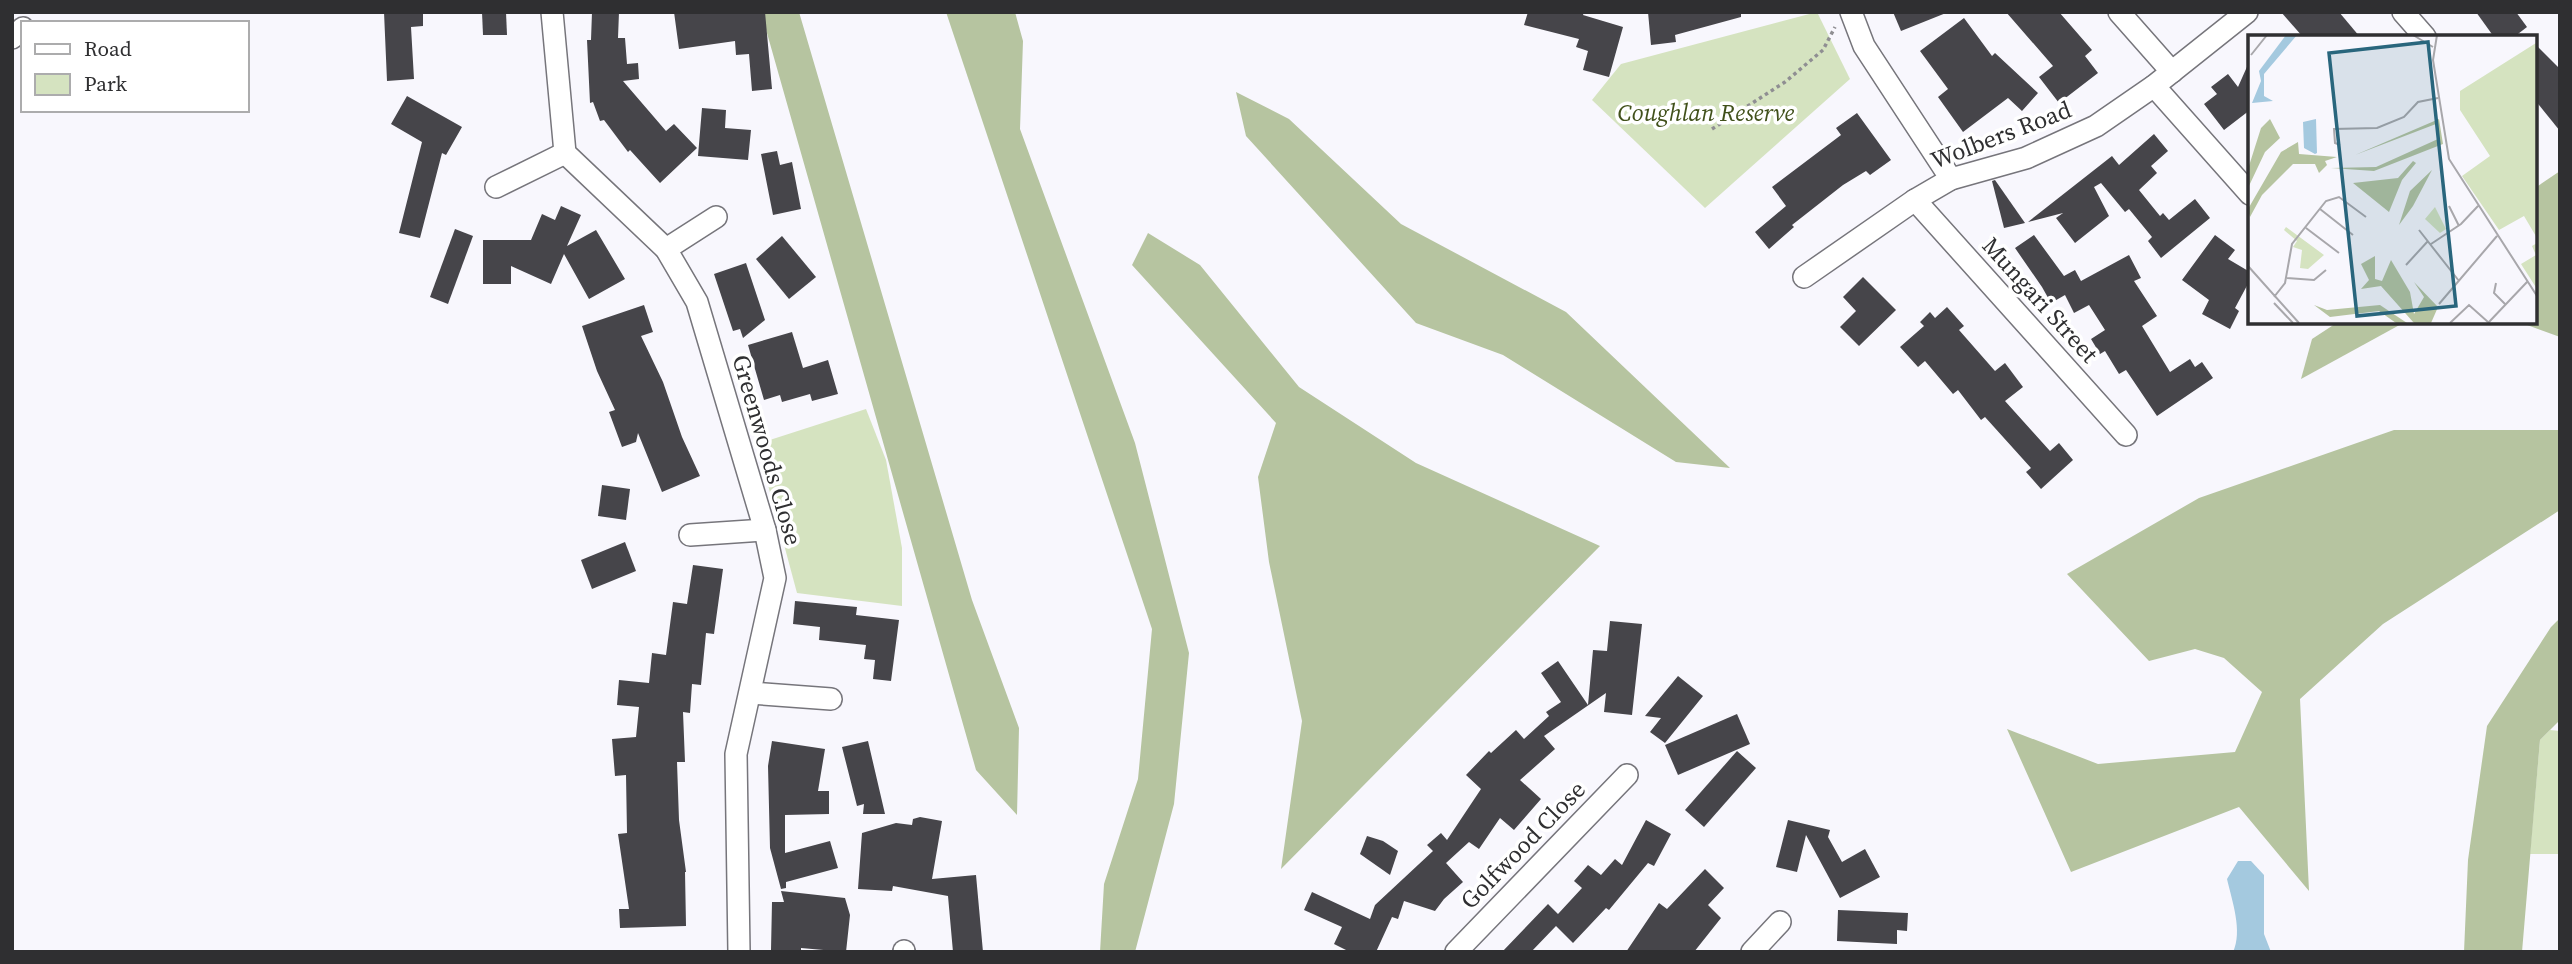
<svg xmlns="http://www.w3.org/2000/svg" width="2572" height="964" viewBox="0 0 2572 964" font-family="'Source Serif 4',serif">
	<style>
		.green { fill: #d5e3c0 }
		.forest { fill: #b6c4a0 }
		.water { fill: #a4c9df }
		.building { fill: #46454a }
		.lines { fill: none; stroke-linecap: round; stroke-linejoin: round }
		.minor-casing { stroke: #76757b; stroke-width: 24 }
		.path { stroke: #8f8e92; stroke-width: 3.5; stroke-dasharray: 3.5 3.5; stroke-linecap: butt }
		.minor { stroke: #fff; stroke-width: 21 }
		.labels { text-anchor: middle; stroke-width: 7; stroke-linejoin: round; paint-order: stroke }
		.park-label { font-size: 24px; font-style: italic; fill: #41511b; stroke: #fff }
		.street-label { font-size: 24px; fill: #2f2f31; stroke: #fff }
		.inset-road { fill: none; stroke: #a8a7ab; stroke-width: 2 }
		.view { fill: #29667d; fill-opacity: 0.15; stroke: #29667d; stroke-width: 3.5 }
		.inset-edge { fill: none; stroke: #2f2f31; stroke-width: 3.5 }
	</style>
	<rect width="100%" height="100%" fill="#f8f7fd"/>
	<g class="green">
		<path d="M1817,12L1850,79L1705,208L1592,100L1621,64Z"/>
		<path d="M866,409L886,460L902,548V606L797,593L757,444Z"/>
		<path d="M2550,730L2560,731V854H2530L2540,740Z"/>
	</g>
	<g class="forest">
		<path d="M761,12H799L972,600L1019,728L1017,815L976,770Z"/>
		<path d="M946,12H1015L1023,41L1020,129L1135,443L1189,653L1174,804L1135,952H1100L1104,884L1138,779L1152,629Z"/>
		<path d="M1236,92L1289,119L1401,224L1566,312L1730,468L1676,462L1503,355L1416,323L1246,136Z"/>
		<path d="M2560,171V337L2519,322H2535V188Z"/>
		<path d="M1148,233L1200,265L1299,387L1416,463L1600,546L1281,869L1302,721L1269,562L1258,477L1276,423L1132,265Z"/>
		<path d="M2338,322H2405L2301,379L2312,339Z"/>
		<path d="M2394,430H2560V510L2383,624L2300,699L2309,891L2239,807L2071,872L2007,729L2098,764L2235,752L2262,692L2224,658L2195,649L2149,661L2067,574L2199,498Z"/>
		<path d="M2560,618V720L2540,740L2522,952H2464L2468,860L2487,726L2551,627Z"/>
	</g>
	<path class="water" d="M2238,861H2251L2264,875V934L2271,952H2233C2243,931 2232,901 2227,879Z"/>
	<g class="building">
		<path d="M384,12H423V26L411,27L414,79L387,81Z"/>
		<path d="M482,12H506L507,35H483Z"/>
		<path d="M592,12H619L618,38H625L627,64L638,63L639,79L623,81L666,131L674,124L697,148L660,183L630,150L628,152L604,120L600,121L593,102L590,103L587,40H591Z"/>
		<path d="M674,12H765L772,89L752,91L749,54L736,55L735,41L679,49Z"/>
		<path d="M1528,12H1584L1583,15L1623,27L1609,77L1583,70L1588,51L1576,47L1579,39L1524,25Z"/>
		<path d="M1648,12H1741V17L1675,35L1676,42L1651,45Z"/>
		<path d="M1893,12H1946V13L1901,31Z"/>
		<path d="M2006,12H2059L2092,50L2085,56L2098,73L2059,103L2039,77L2053,66Z"/>
		<path d="M2281,12H2339L2360,37H2303Z"/>
		<path d="M2476,12H2516L2527,27L2514,37H2494Z"/>
		<path d="M1964,18L1992,56L1995,53L2038,93L2022,111L2008,98L1963,132L1938,97L1948,89L1920,51Z"/>
		<path d="M2535,44L2560,69V131L2535,100Z"/>
		<path d="M2250,60V110L2224,130L2204,104L2217,94L2211,87L2228,74L2238,87Z"/>
		<path d="M407,96L462,127L446,155L442,153L420,238L399,233L422,142L391,124Z"/>
		<path d="M702,108L726,110L725,128L751,130L748,160L698,156Z"/>
		<path d="M1857,113L1891,160L1870,175L1866,171L1843,185L1792,225L1794,227L1769,249L1755,232L1786,206L1772,187L1841,135L1836,128Z"/>
		<path d="M2154,134L2168,151L2151,166L2157,173L2139,190L2160,216L2163,213L2169,220L2195,199L2210,218L2161,258L2148,241L2152,237L2129,209L2125,212L2101,183L2094,187L2109,216L2075,243L2056,218L2063,213L2028,222L2112,156L2119,165Z"/>
		<path d="M777,151L780,165L792,162L801,209L773,215L761,154Z"/>
		<path d="M1995,180L2025,223L2004,228L1992,181Z"/>
		<path d="M561,206L581,215L567,246L596,230L625,279L589,299L564,254L551,284L511,266V284H483V240H531L542,214L555,220Z"/>
		<path d="M455,229L473,236L448,304L430,297Z"/>
		<path d="M2034,235L2064,276L2075,270L2081,281L2129,255L2141,278L2134,281L2157,316L2142,326L2170,372L2190,359L2195,367L2202,362L2213,378L2157,416L2126,370L2119,374L2105,351L2100,354L2091,339L2105,330L2089,305L2074,313L2065,295L2051,303L2042,287L2015,248Z"/>
		<path d="M2215,235L2235,250L2228,259L2250,272V280L2235,308L2239,311L2230,329L2202,314L2209,300L2182,280Z"/>
		<path d="M782,236L816,277L789,299L756,259Z"/>
		<path d="M746,263L765,320L743,338L740,329L733,331L714,274Z"/>
		<path d="M1863,277L1896,310L1859,346L1840,327L1856,311L1843,297Z"/>
		<path d="M644,305L653,332L641,336L663,382L682,437L700,476L662,492L638,433L636,442L622,447L609,412L615,410L597,371L582,326Z"/>
		<path d="M1947,307L1964,326L1959,330L1995,371L2005,363L2023,387L2005,401L2050,451L2059,443L2073,460L2041,489L2026,472L2031,468L1985,417L1981,420L1958,390L1953,394L1925,361L1918,367L1900,347L1924,326L1920,322L1930,312L1935,318Z"/>
		<path d="M792,332L803,368L828,360L838,394L812,401L810,394L782,402L780,395L764,400L748,345Z"/>
		<path d="M602,485L630,489L626,520L598,516Z"/>
		<path d="M625,542L636,571L592,589L581,560Z"/>
		<path d="M693,565L723,569L714,634L706,633L701,685L692,684L690,713L683,712L685,762H677L679,820L686,872H685L686,926L620,928L619,909H629L618,834L627,833L626,775L615,776L612,739L636,737L639,707L617,705L619,680L649,683L652,653L666,655L673,602L687,604Z"/>
		<path d="M795,601L857,607L856,615L899,620L891,681L873,679L875,660L864,659L866,645L819,640L820,627L793,624Z"/>
		<path d="M1610,621L1642,624L1632,715L1604,712L1606,693L1544,736L1555,749L1520,780L1541,799L1514,830L1500,818L1479,849L1469,842L1446,863L1463,882L1444,899L1435,911L1404,901L1398,919L1392,917L1376,952H1350L1334,944L1342,927L1304,910L1312,892L1370,919L1375,905L1433,851L1427,845L1441,833L1447,840L1481,789L1466,775L1489,751L1491,753L1516,730L1524,739L1549,716L1546,712L1561,702L1541,673L1558,661L1588,705L1593,650L1607,651Z"/>
		<path d="M1678,676L1703,696L1665,743L1650,732L1661,718L1645,716Z"/>
		<path d="M1737,714L1750,744L1678,775L1665,745Z"/>
		<path d="M772,741L825,749L818,791H829V814L785,815V853L830,841L838,868L786,882V888L781,889L770,848L768,766Z"/>
		<path d="M868,741L885,814H863L864,804L857,806L842,747Z"/>
		<path d="M1737,751L1756,768L1704,827L1685,810Z"/>
		<path d="M920,817L942,821L932,879L976,875L983,952H953L948,896L893,886L892,891L858,889L862,833L896,823L912,825L913,819Z"/>
		<path d="M1646,820L1671,834L1654,866L1648,863L1609,910L1606,908L1573,943L1556,926L1531,952H1502L1548,904L1558,914L1582,888L1574,881L1588,865L1601,875L1615,859L1622,865Z"/>
		<path d="M1788,820L1830,830L1828,837L1842,862L1865,849L1880,877L1840,898L1806,835L1797,872L1776,867Z"/>
		<path d="M1367,836L1383,841L1398,851L1390,875L1360,854Z"/>
		<path d="M1705,869L1724,888L1708,905L1721,918L1694,952H1626L1659,903L1667,909Z"/>
		<path d="M781,891L845,898L850,915L846,952L801,948V951L771,950L772,902H784Z"/>
		<path d="M1838,910L1908,913L1907,931L1897,930V944L1837,941Z"/>
	</g>
	<g class="lines">
		<g class="minor-casing">
			<g id="minor">
				<path d="M552,12L565,153L666,249L697,302L765,530L775,578L736,754L739,952"/>
				<path d="M1851,12L1864,46L1951,179"/>
				<path d="M2119,12L2172,72"/>
				<path d="M2403,12L2425,37"/>
				<path d="M12,38L23,28"/>
				<path d="M2154,86L2250,194"/>
				<path d="M496,187L565,153"/>
				<path d="M1915,200L2126,435"/>
				<path d="M666,249L716,217"/>
				<path d="M1804,277L1915,200L1951,179L2026,158L2096,126L2154,86L2247,12"/>
				<path d="M690,535L765,530"/>
				<path d="M750,693L831,699"/>
				<path d="M904,952V951"/>
				<path d="M1456,952L1627,775"/>
				<path d="M1752,952L1780,922"/>
			</g>
		</g>
		<path class="path" d="M1712,129L1785,82L1823,50L1835,27"/>
		<use href="#minor" class="minor"/>
	</g>
	<g class="labels">
		<g class="park-label">
			<text x="1706" y="121">Coughlan Reserve</text>
		</g>
		<g class="street-label">
			<text transform="translate(2001 135) rotate(-21)" y="8">Wolbers Road</text>
			<text transform="translate(2040 300) rotate(48)" y="8">Mungari Street</text>
			<text transform="translate(767 450) rotate(74)" y="8">Greenwoods Close</text>
			<text transform="translate(1523 845) rotate(-46)" y="8">Golfwood Close</text>
		</g>
	</g>
	<g transform="translate(2248 35)">
		<rect width="289" height="289" fill="#f8f7fd"/>
		<path d="M288,8L289,11V203L276,181L251,195L214,141L242,121L212,75V56ZM187,172L198,194L192,198L177,184ZM38,192L76,220L60,234L52,233L54,215L45,212L49,206L36,195ZM289,208V254L273,229L288,220L284,211Z" fill="#d5e3c0"/>
		<path d="M22,84L32,103L17,117L0,153V134L13,93ZM191,84L195,109L126,136L83,133L128,132L190,104L188,89L107,120ZM50,107L51,119L89,122L77,126L79,130L71,138L67,129H45L14,160L2,182L0,174L33,117ZM165,126L168,128L154,145L141,177L105,148L150,143ZM184,135L165,171L151,190L162,156ZM127,221V244L134,246L143,225L162,257L166,279L176,262L166,247L190,272L183,288H166L133,251L113,254L121,245L113,229ZM66,270L79,275L132,270L159,288H148L131,276L82,282Z" fill="#b6c4a0"/>
		<path d="M38,0H49L16,39V61L25,66L4,68L13,46L11,36ZM68,84L69,118L67,119L56,113L55,87Z" fill="#a4c9df"/>
		<path class="inset-road" d="M165,0L185,12M189,0L185,25L201,124L289,261M3,20L19,0M92,110L87,108L86,94L129,93L156,82L170,67L190,63M201,171L211,191M72,174L105,200M58,193L91,218M171,195L211,246M183,209L213,189L230,171M158,230L180,206M0,231L51,288M39,243L66,245L78,235M248,248L246,258L258,270M26,262L37,248L44,209L78,166L91,162L118,182M26,268L45,288M191,269L249,201M202,288L221,270L240,287M240,288L279,247"/>
		<path class="view" d="M180,7L208,271L109,281L81,18Z"/>
		<rect width="289" height="289" class="inset-edge"/>
	</g>
	<rect width="2572" height="964" fill="none" stroke="#2f2f31" stroke-width="28"/>
	<rect x="21" y="21" width="228" height="91" fill="#ffffff" stroke="#acacad" stroke-width="2"/>
	<rect x="35" y="44" width="35" height="10" fill="#ffffff" stroke="#acacad" stroke-width="2"/>
	<text x="84" y="56" font-size="21" fill="#2f2f31">Road</text>
	<rect x="35" y="74" width="35" height="21" fill="#d5e3c0" stroke="#acacad" stroke-width="2"/>
	<text x="84" y="91" font-size="21" fill="#2f2f31">Park</text>
</svg>
